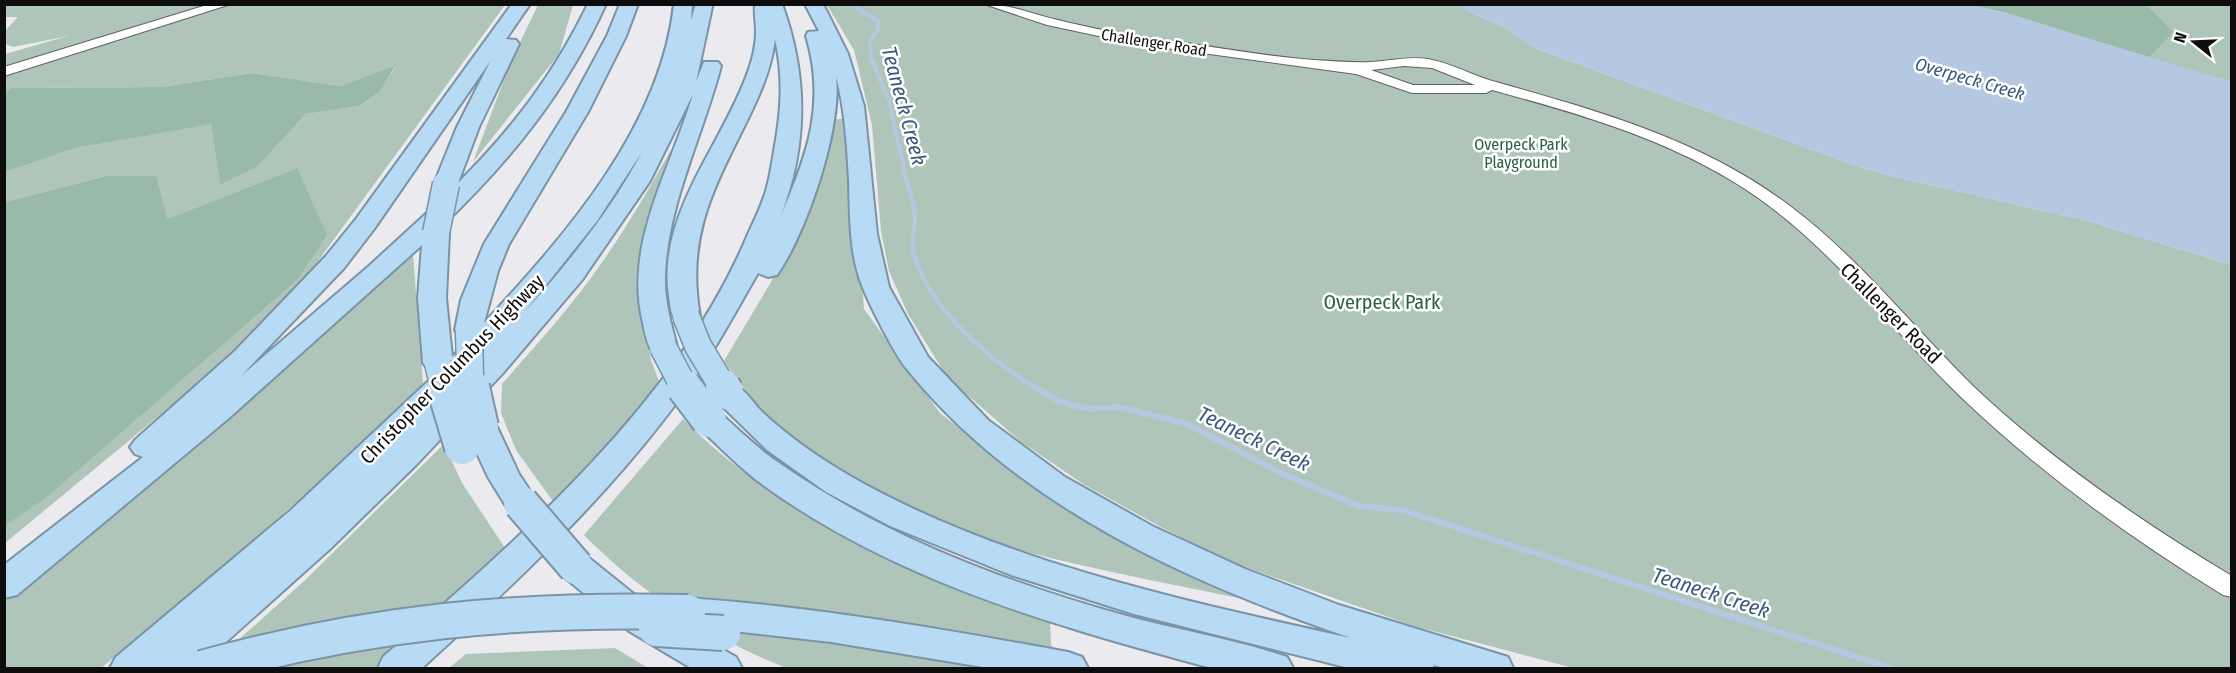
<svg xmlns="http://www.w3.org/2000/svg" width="2236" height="673" viewBox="0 0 2236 673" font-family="'Fira Sans Condensed',sans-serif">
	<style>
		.green { fill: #afc5b9 }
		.forest { fill: #9abaa9 }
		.water { fill: #b4c8e2 }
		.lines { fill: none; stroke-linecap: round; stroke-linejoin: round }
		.stream-far2 { stroke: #b4c8e2; stroke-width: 4 }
		.stream-far1 { stroke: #b4c8e2; stroke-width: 4.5 }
		.stream { stroke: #b4c8e2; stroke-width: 6 }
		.minor-casing { stroke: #626165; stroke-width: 2 }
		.highway-casing { stroke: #7c93a4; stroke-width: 4 }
		.minor { fill: #fff; fill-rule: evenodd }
		.highway { fill: #b8dbf5; fill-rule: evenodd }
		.highway-bridge-far1-casing { stroke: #7c93a4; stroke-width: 29; stroke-linecap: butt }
		.highway-bridge-casing { stroke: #7c93a4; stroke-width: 38; stroke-linecap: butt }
		.highway-bridge-far1 { stroke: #b8dbf5; stroke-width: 26 }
		.highway-bridge { stroke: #b8dbf5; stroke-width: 34 }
		.labels { text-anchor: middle; stroke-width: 5; stroke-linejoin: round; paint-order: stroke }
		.far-street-label { font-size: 16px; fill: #0d0d0e; stroke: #fff }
		.far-park-label { font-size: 16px; fill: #265e46; stroke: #fff }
		.far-water-label { font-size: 18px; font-style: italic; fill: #39587e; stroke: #fff }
		.park-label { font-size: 20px; fill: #265e46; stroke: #fff }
		.street-label { font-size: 20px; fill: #0d0d0e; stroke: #fff }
		.water-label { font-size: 21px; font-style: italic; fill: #39587e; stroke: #fff }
	</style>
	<rect width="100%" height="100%" fill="#eaeaef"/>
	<g class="green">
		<path d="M5,5H505L275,320L5,543V526L47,496L297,168L167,219L106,176L5,202V172L76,148L211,123L220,185L257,167L306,114L359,106L378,94L395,67L340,86L252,73L161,87L11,88L5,92V54L68,36L13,47L5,44L4,32L18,17H5Z"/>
		<path d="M538,5H573L559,54L473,162L511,61Z"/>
		<path d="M827,5H1462L1470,12L1506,28L1537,49L1854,165L1891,176L2088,221L2231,265V668H1573L1414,626L1228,561L1159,526L1083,484L1020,441L947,377L908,314L889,271L881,231L872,125L854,50Z"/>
		<path d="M2147,5H2231V82L2149,58L2174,32Z"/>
		<path d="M850,118L864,309L940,413L1047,496L1276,606C1193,588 1108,573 1026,552C947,531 841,481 780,427C758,408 740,384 724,361L771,282L789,243L829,120Z"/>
		<path d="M679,136L648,341L651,360L660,384L555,504L516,450L501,413L502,384C537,344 573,305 603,261C631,221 655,178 679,136Z"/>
		<path d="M413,255L423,384L326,476L204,584L101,668H5V597L195,448Z"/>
		<path d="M683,419C785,521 916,576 1050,623L1051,645L1067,668H786C711,638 641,593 584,535Z"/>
		<path d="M444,444L462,483L507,551L378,668H207L303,582Z"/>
		<path d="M615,648L648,668H449L466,654Z"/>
	</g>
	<g class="forest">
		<path d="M1970,5H2147L2174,32L2149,58L2006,13Z"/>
		<path d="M395,66L379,93L359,106L306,114L257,167L220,185L211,124L76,148L5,172V92L11,88L161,87L252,73L340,86Z"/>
		<path d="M297,168L327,235L298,279L47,497L5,526V202L106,176H156L167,219Z"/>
	</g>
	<path class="water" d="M1462,5H1970L2006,13L2231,82V265L2088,221L1891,176L1854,165L1537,49L1506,28L1470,12Z"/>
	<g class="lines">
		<path class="stream-far2" d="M855,4L858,9L878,21L877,31L870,40L871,58L889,101L904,169"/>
		<path class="stream-far1" d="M903,168C907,183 913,198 915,213C916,225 911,238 913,250C926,307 990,360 1037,389"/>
		<path class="stream" d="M1035,387L1058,401L1088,409L1119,407L1187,424L1283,474L1359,506L1402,510L1891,668"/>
		<g class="minor-casing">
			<g id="minor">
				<path d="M210,4H231L4,76V67Z"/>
				<path d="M984,4C1009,4 1030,13 1054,19C1086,27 1119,34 1152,38C1205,45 1260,56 1314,60C1333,61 1353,63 1371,62C1391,61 1409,56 1428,59C1452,63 1473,76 1496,82C1599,111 1703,140 1790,206C1858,257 1912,326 1973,386C2050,459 2140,521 2232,576V597L2223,595C2130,538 2042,474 1963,399C1890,329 1830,244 1745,189C1668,139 1580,114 1492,90L1486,93H1412L1356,74L1136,44L1047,25ZM1404,66L1432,68L1475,85H1413L1371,70Z"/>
			</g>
		</g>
		<g class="highway-casing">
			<g id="highway">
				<path d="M512,4H530L506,39L516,40L519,44L479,127L458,183C513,128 554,74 588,4H606C566,92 511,160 441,227L449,233L446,298L452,357L471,338L459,336L455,330L461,300L484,244L566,112L607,36L620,4H638L626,36L588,112L509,244L498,271L484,323C565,236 661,127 674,4H692L691,20L696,4H710L712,7L696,82L704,62H718L721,66C703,135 668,203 665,275C664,300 671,323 677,347L673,353L663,356L653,353C647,344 645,334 643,323C623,244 672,167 693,94L650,181L582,280L503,373L417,464L331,548L197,668H110L116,657L291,510L438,372L428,369L423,363L418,298L422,245L229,418L17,595L4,598V565L143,457L135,454L130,447L135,440L235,351L326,256L356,219ZM491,60L457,127L434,184L438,189L452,190L369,266L241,376L344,268L374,229ZM642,152C611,211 567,264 523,314L597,221Z"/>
				<path d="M755,4H782C808,75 808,145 781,215C808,154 826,102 806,36L808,32L819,31L805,4H823L848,54L864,106L877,234L889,287L928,357L988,420L1065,477L1152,526L1245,569L1339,605L1508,657L1513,668H1444L1433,665L1434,668H1349L1134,614L1011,575L890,526L826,492L767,450L715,399L711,392L715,385C723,383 730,381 737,386C747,392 754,404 762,412C789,437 819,458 850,476C1000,562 1184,601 1351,638C1187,582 1017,506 906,368C893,351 871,308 863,288C849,255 850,215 849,180C847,145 845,110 836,76C842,128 807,232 777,275L768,277L758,273C744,297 731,321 717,344C639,468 529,571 422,668H378L383,657C518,540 679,401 748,234C755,219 763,203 767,187C770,176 772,163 774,151C781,113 784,78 775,39C771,73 756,103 741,133C709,197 687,243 700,316L696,322L686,324L676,322C671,314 670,305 669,296C657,216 720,147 746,77C752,62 756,47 756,32C756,23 754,13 755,4Z"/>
				<path d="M709,410L720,413C739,430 758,449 779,463C883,536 1002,581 1123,615C1177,630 1234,639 1287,657L1293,668H1213L1200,665C1045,623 886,577 755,479C735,463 717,444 698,427L693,420L698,413Z"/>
				<path d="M481,417L492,420L497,427L519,474L538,503L533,511L521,515L509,511L488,477L465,427L470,420Z"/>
				<path d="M576,554L589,558L655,611L675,622L669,612L675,602L688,598C816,607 942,629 1068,652L1082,657L1088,668H989L831,642L688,626L675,622L736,657L742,668H691L629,631L563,576L558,567L563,558Z"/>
			</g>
		</g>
		<use href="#minor" class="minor"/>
		<use href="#highway" class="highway"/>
		<g class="highway-bridge-far1-casing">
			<g id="highway-bridge-far1">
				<path d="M436,233L446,184"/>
				<path d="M686,316L698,346L724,389"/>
				<path d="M469,330L470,376L473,389"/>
				<path d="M663,347L685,389"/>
				<path d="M438,363L444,389"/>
			</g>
		</g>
		<g class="highway-bridge-casing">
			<g id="highway-bridge">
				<path d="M444,387L462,447"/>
				<path d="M472,387L481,427"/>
				<path d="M684,387L709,420"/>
				<path d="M723,387L726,392"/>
				<path d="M521,503L576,567"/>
				<path d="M656,629L723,633"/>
				<path d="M202,668C368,622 516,608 688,612"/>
			</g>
		</g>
		<use href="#highway-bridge-far1" class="highway-bridge-far1"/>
		<use href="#highway-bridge" class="highway-bridge"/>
	</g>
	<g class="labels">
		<g class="far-street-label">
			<text transform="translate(1154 42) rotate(9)" y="6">Challenger Road</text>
		</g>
		<g class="far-park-label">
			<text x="1521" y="150">Overpeck Park<tspan x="1521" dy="18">Playground</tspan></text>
		</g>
		<g class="far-water-label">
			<text transform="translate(1970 79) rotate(16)" y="6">Overpeck Creek</text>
		</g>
		<g class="park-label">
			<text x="1382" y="309">Overpeck Park</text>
		</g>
		<g class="street-label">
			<text transform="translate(1891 313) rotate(45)" y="7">Challenger Road</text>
			<text transform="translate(452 369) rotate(-46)" y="7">Christopher Columbus Highway</text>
		</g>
		<g class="water-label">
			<text transform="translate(904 106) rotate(75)" y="7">Teaneck Creek</text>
			<text transform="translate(1254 439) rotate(26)" y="7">Teaneck Creek</text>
			<text transform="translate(1711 593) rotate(18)" y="7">Teaneck Creek</text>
		</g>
	</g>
	<rect width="2236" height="673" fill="none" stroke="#0d0d0e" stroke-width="12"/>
	<g transform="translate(2194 42) rotate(288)" stroke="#ffffff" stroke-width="4.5" paint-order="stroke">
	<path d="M0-4.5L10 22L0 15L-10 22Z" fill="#0d0d0e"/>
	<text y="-9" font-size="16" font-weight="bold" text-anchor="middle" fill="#0d0d0e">N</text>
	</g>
</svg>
